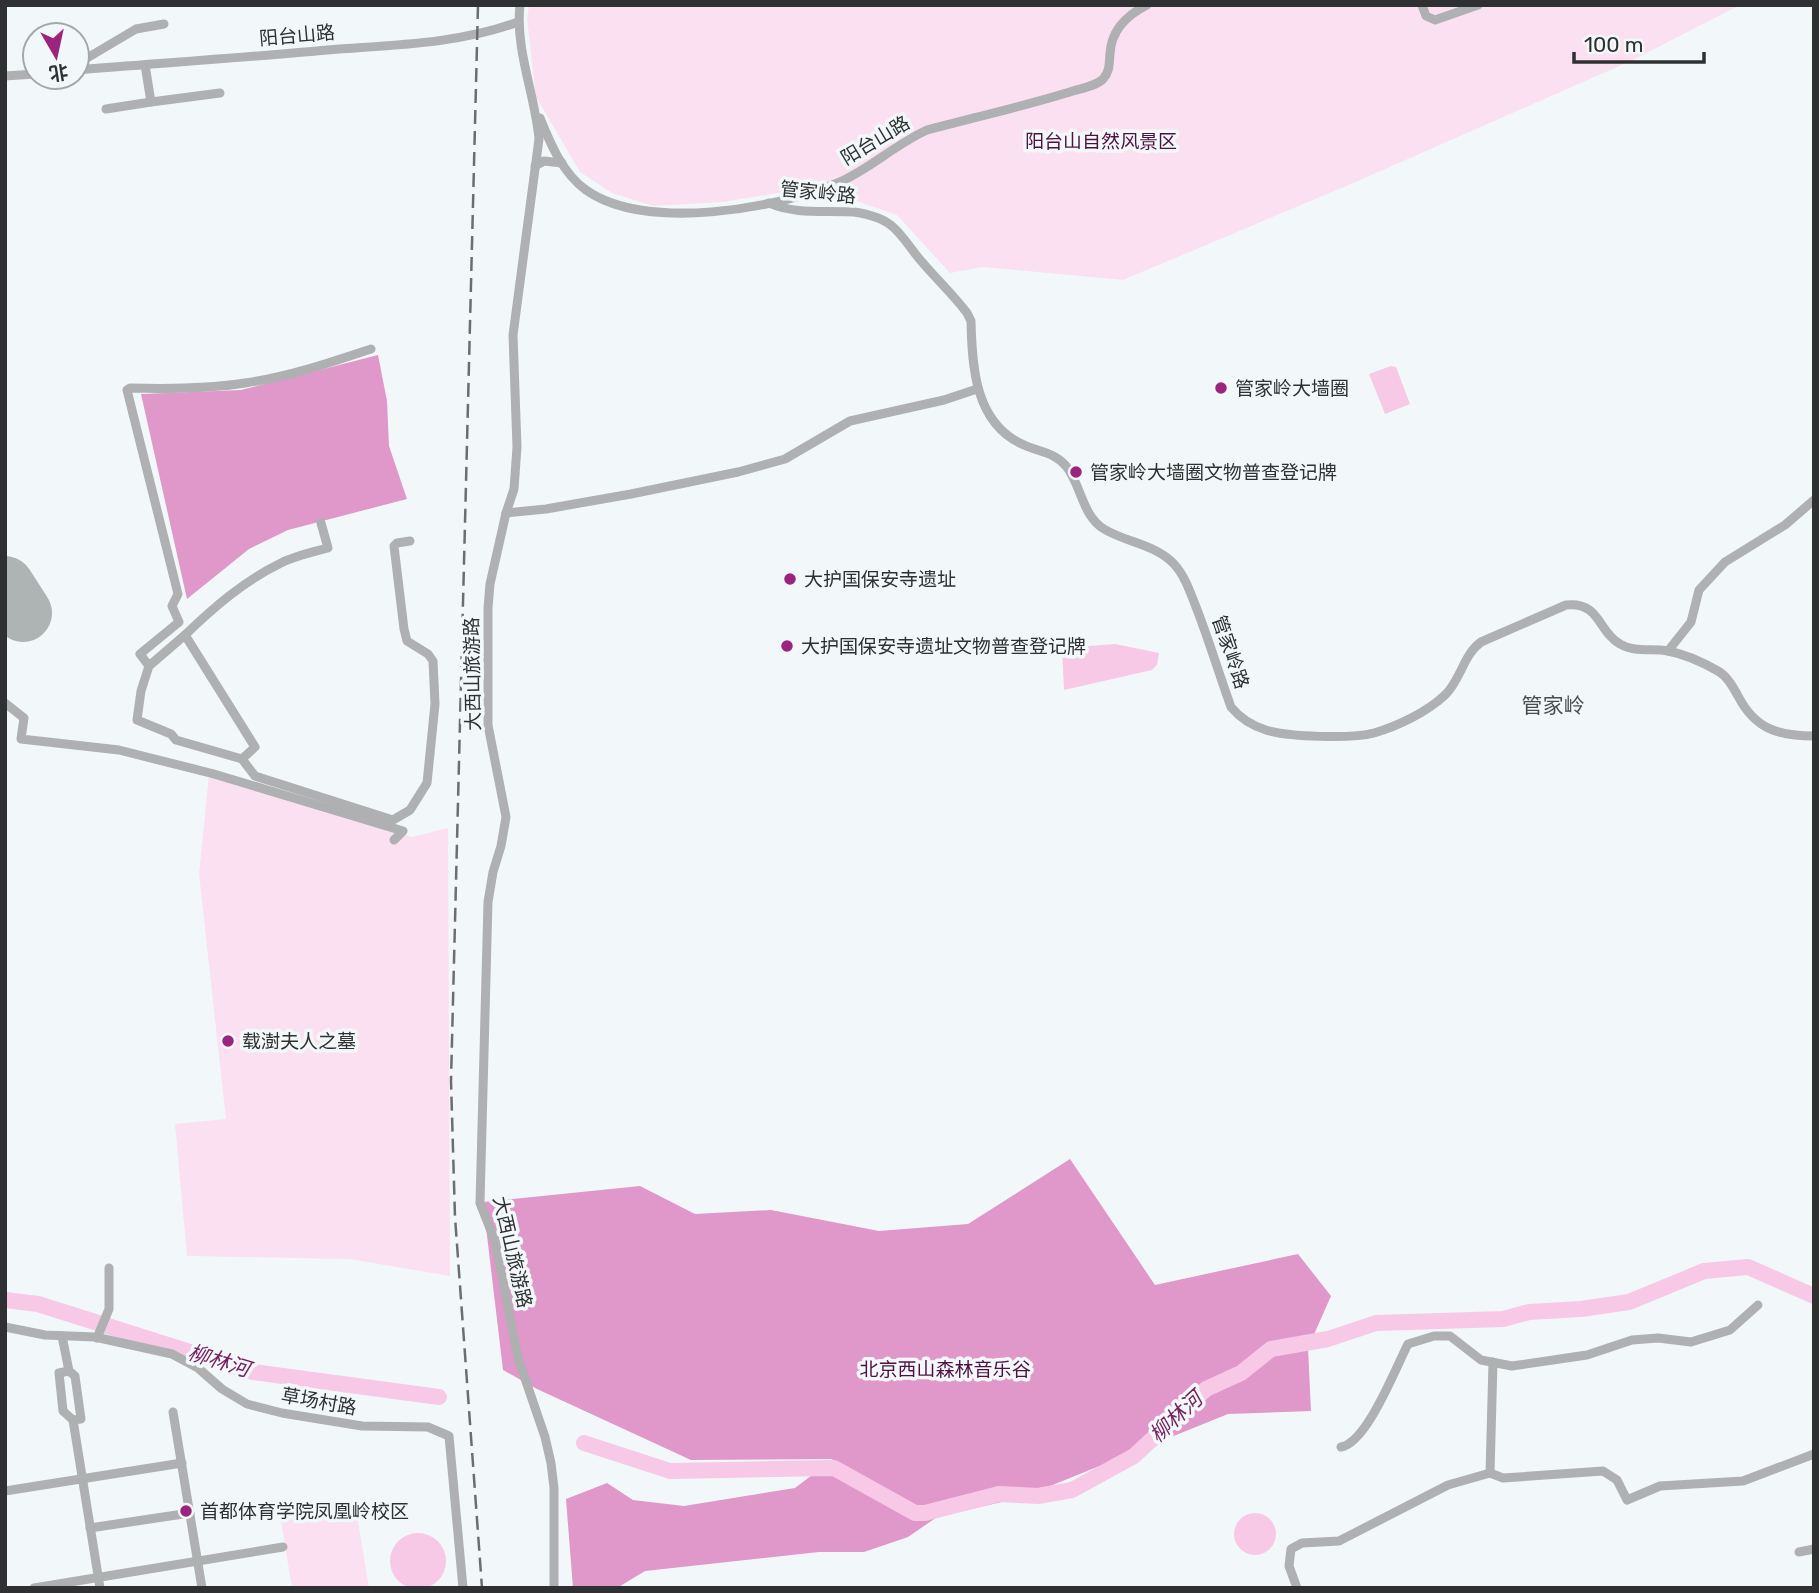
<svg xmlns="http://www.w3.org/2000/svg" width="1819" height="1593" viewBox="0 0 1819 1593" font-family="Rubik,'Noto Sans SC',sans-serif">
	<style>
		.green { fill: #fbe0f1 }
		.forest { fill: #e097c9 }
		.water { fill: #f7c9e7 }
		.lines { fill: none; stroke-linecap: round; stroke-linejoin: round }
		.river { stroke: #f7c9e7; stroke-width: 16 }
		.runway { stroke: #aeb3b4; stroke-width: 58 }
		.minor { stroke: #aeb0b1; stroke-width: 9 }
		.rail { stroke: #6b6e6f; stroke-width: 2.5; stroke-dasharray: 14 7; stroke-linecap: butt }
		.poi-dot { fill: #9a247e; stroke: #f2f8f9; stroke-width: 2.5 }
		.labels { text-anchor: middle; stroke-width: 7; stroke-linejoin: round; paint-order: stroke }
		.street-label { font-size: 19px; fill: #2e3031; stroke: #f2f8f9 }
		.park-label { font-size: 19px; fill: #4f1040; stroke: #f2f8f9 }
		.poi-label { font-size: 19px; fill: #2e3031; stroke: #f2f8f9; text-anchor: start }
		.neighbourhood-label { font-size: 21px; fill: #474d4e; stroke: #f2f8f9 }
		.water-label { font-size: 21px; font-style: italic; fill: #752160; stroke: #f2f8f9 }
	</style>
	<rect width="100%" height="100%" fill="#f2f8f9"/>
	<g class="green">
		<path d="M529,5H1740L1633,60L1351,184L1123,280L983,267L950,273L897,215L815,187L723,202L653,206L612,193L580,172L536,97L527,19Z"/>
		<path d="M209,775L412,837L448,828L450,1276L349,1259L187,1256L175,1124L226,1119L199,874Z"/>
		<path d="M356,1509L369,1588H292L281,1521Z"/>
	</g>
	<g class="forest">
		<path d="M378,355L387,401L389,446L407,499L288,530L249,549L187,599L141,394L241,390Z"/>
		<path d="M1070,1159L1155,1285L1298,1254L1331,1296L1308,1348L1311,1411L1228,1414L1023,1497L937,1517L908,1537L864,1552H819L645,1571L617,1588H573L566,1499L607,1483L633,1500L684,1506L795,1488L833,1459L691,1460L537,1389L503,1370L483,1202L640,1186L695,1214L771,1210L879,1231L968,1224Z"/>
	</g>
	<g class="water">
		<path d="M1391,366L1396,367L1410,404L1385,414L1369,374Z"/>
		<path d="M1115,644L1159,653L1157,665L1152,670L1064,690L1062,648Z"/>
		<circle cx="1255" cy="1534" r="21"/>
		<circle cx="418" cy="1561" r="28"/>
	</g>
	<g class="lines">
		<g class="river">
			<path d="M5,1300L38,1304L253,1372L439,1397"/>
			<path d="M584,1443L670,1471L834,1468L915,1513H925L999,1494L1038,1496L1072,1490L1134,1456L1206,1389L1241,1373L1271,1349L1328,1339L1376,1323L1503,1319L1529,1312L1581,1309L1629,1302L1704,1271L1748,1267L1814,1296"/>
		</g>
		<path class="runway" d="M5,585L23,613"/>
		<g class="minor">
			<path d="M520,5C515,50 535,94 539,139L513,335L517,447L514,489L506,513L490,584L488,608V725L506,817L501,846L493,872L488,902L480,1203L495,1241L518,1358L545,1437L551,1463L554,1488V1588"/>
			<path d="M1422,5L1426,16L1435,20L1478,5"/>
			<path d="M77,64L136,29L164,24"/>
			<path d="M145,65L151,102L220,93"/>
			<path d="M77,70C164,63 252,57 339,49C398,45 462,43 518,22"/>
			<path d="M5,76L35,74"/>
			<path d="M106,109L151,102"/>
			<path d="M540,118C550,143 563,174 586,190C645,232 777,209 840,182C871,168 896,144 927,130C976,117 1025,106 1073,91C1083,88 1096,86 1103,79C1110,71 1109,64 1110,54C1111,31 1127,15 1147,5"/>
			<path d="M535,166L544,161L562,163"/>
			<path d="M769,203C796,215 825,210 854,212C868,214 883,218 893,227C903,236 909,246 917,256C933,276 952,293 967,313L971,321C972,367 975,424 1024,445C1039,452 1054,452 1066,466C1081,484 1082,516 1104,529C1127,543 1155,544 1174,564C1185,576 1190,592 1196,607C1209,640 1219,674 1231,707C1240,718 1253,726 1266,730C1288,737 1352,739 1374,733C1398,726 1427,712 1445,695C1461,680 1463,655 1481,642L1566,605C1600,601 1598,632 1620,644C1635,653 1652,648 1668,651C1684,654 1704,663 1718,671C1727,676 1733,687 1738,696C1755,729 1778,736 1814,736"/>
			<path d="M506,513L546,509L631,494L738,472L785,459L850,421L944,400L977,389"/>
			<path d="M185,635C214,607 244,581 281,563C295,556 313,552 328,548L321,523"/>
			<path d="M1668,651L1691,622L1699,590L1725,562L1785,525L1814,500"/>
			<path d="M149,666L185,635L255,747L242,759L176,740L171,734L137,720L141,691L149,666L140,654L179,622L172,606L178,594L127,390L130,388C168,389 207,389 245,383C288,377 329,363 371,349"/>
			<path d="M5,703L24,718L21,739L119,750L214,774L403,831L394,840"/>
			<path d="M242,759L255,776L393,820L410,810L427,783L435,704L433,661L428,654L407,641L404,629L394,546L397,543L410,541"/>
			<path d="M5,1327L45,1335L95,1337L172,1354L198,1368L222,1389L247,1404L282,1413L362,1426L428,1427L449,1436L463,1588"/>
			<path d="M62,1336L69,1371L59,1373L63,1411L73,1420L81,1419L75,1376L69,1371"/>
			<path d="M97,1338L109,1309V1268"/>
			<path d="M173,1412L202,1588"/>
			<path d="M73,1420L100,1588"/>
			<path d="M1341,1447C1367,1443 1396,1367 1408,1344L1434,1336H1450L1481,1360L1512,1366L1587,1355L1632,1340L1658,1338L1691,1342L1730,1330L1758,1305"/>
			<path d="M1490,1473L1493,1362"/>
			<path d="M5,1491L182,1463"/>
			<path d="M90,1528L190,1513"/>
			<path d="M1799,1552L1814,1549"/>
			<path d="M34,1588L283,1547"/>
			<path d="M1297,1588L1289,1566L1291,1549L1302,1543L1339,1541L1448,1485L1490,1473L1503,1478L1603,1471L1617,1480L1627,1500L1660,1486L1743,1481L1814,1454"/>
		</g>
		<path class="rail" d="M478,5L451,1081L455,1217L482,1588"/>
	</g>
	<g class="poi-dot">
		<circle cx="1221" cy="388" r="7"/>
		<circle cx="1076" cy="472" r="7"/>
		<circle cx="790" cy="579" r="7"/>
		<circle cx="787" cy="646" r="7"/>
		<circle cx="228" cy="1041" r="7"/>
		<circle cx="186" cy="1511" r="7"/>
	</g>
	<g class="labels">
		<g class="street-label">
			<text transform="translate(297 35) rotate(-5)" y="7">阳台山路</text>
			<text transform="translate(875 140) rotate(-31)" y="7">阳台山路</text>
			<text transform="translate(818 192) rotate(6)" y="7">管家岭路</text>
			<text transform="translate(1231 652) rotate(71)" y="7">管家岭路</text>
			<text transform="translate(472 674) rotate(-91)" y="7">大西山旅游路</text>
			<text transform="translate(513 1252) rotate(77)" y="7">大西山旅游路</text>
			<text transform="translate(319 1401) rotate(10)" y="7">草场村路</text>
		</g>
		<g class="park-label">
			<text x="1101" y="148">阳台山自然风景区</text>
			<text x="945" y="1376">北京西山森林音乐谷</text>
		</g>
		<g class="poi-label">
			<text x="1235" y="395">管家岭大墙圈</text>
			<text x="1090" y="479">管家岭大墙圈文物普查登记牌</text>
			<text x="804" y="586">大护国保安寺遗址</text>
			<text x="801" y="653">大护国保安寺遗址文物普查登记牌</text>
			<text x="242" y="1048">载澍夫人之墓</text>
			<text x="200" y="1518">首都体育学院凤凰岭校区</text>
		</g>
		<g class="neighbourhood-label">
			<text x="1553" y="713">管家岭</text>
		</g>
		<g class="water-label">
			<text transform="translate(219 1361) rotate(17)" y="7">柳林河</text>
			<text transform="translate(1176 1417) rotate(-43)" y="7">柳林河</text>
		</g>
	</g>
	<rect width="1819" height="1593" fill="none" stroke="#2e3031" stroke-width="14"/>
	<g transform="translate(56 56) rotate(171)"><circle r="33" fill="#f2f8f9" stroke="#a4a8a9" stroke-width="2"/>
	<path d="M0-5L12 26L0 18L-12 26Z" fill="#9a247e"/>
	<text y="-10" font-size="19" font-weight="bold" text-anchor="middle" fill="#2e3031">北</text>
	</g>
	<path d="M1574 52v10h130v-10" fill="none" stroke="#2e3031" stroke-width="3.5"/>
	<text x="1584" y="52" font-size="21" fill="#2e3031" stroke="#f2f8f9" stroke-width="5" paint-order="stroke">100 m</text>
</svg>
